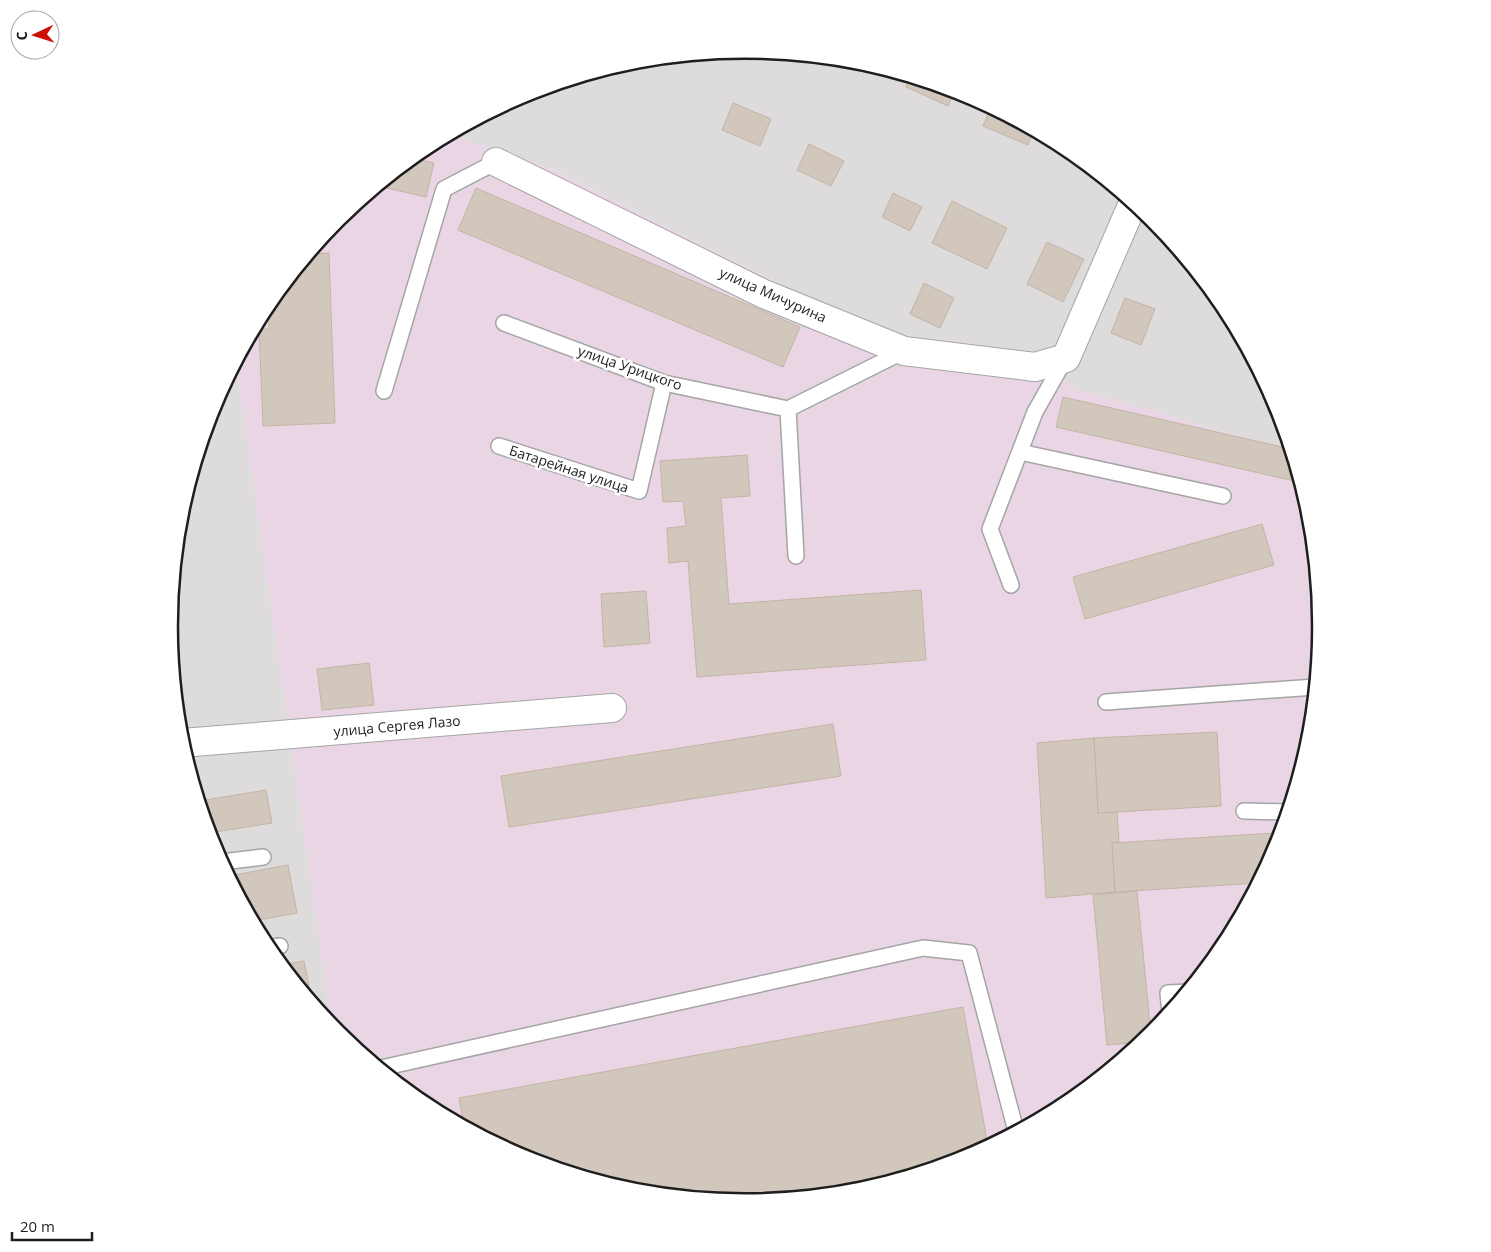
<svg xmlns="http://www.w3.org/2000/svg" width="1491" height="1252" viewBox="0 0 1491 1252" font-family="'Open Sans',sans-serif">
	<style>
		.residential { fill: #dddbdb }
		.industrial { fill: #ead5e5 }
		.building { fill: #d1c7bc; stroke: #c4b4a4 }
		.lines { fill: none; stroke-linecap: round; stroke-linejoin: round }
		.service-casing { stroke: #a5a5a5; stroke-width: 18 }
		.minor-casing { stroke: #a5a5a5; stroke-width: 30 }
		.service { stroke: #fff; stroke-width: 15 }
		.minor { stroke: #fff; stroke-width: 28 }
		.labels { text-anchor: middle; stroke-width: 5; stroke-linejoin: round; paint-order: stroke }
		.street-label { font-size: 14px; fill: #1e1e1e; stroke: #fff }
		.rim { fill: none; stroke: #1e1e1e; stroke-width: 2.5 }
	</style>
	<rect width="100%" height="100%" fill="#f0ede3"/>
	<g class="residential">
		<path d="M745,50L858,61L966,94L1066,147L1153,219L1225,306L1278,406L1291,451L1073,388L1036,352L873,331L553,169L449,135L525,94L633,61Z"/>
		<path d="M236,364L331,1020L328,1021L266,946L213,846L181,738L170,626L181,513L213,405Z"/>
	</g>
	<path class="industrial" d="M449,135L553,169L873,331L1036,352L1073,388L1291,451L1310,514L1321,626L1310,739L1278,847L1224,946L1153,1033L1065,1105L966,1158L858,1191L745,1202L633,1191L525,1158L425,1105L338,1033L328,1021L331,1020L236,364L267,306L338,219L426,147Z"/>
	<g class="building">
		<path d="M849,60L858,61L877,67L876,71Z"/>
		<path d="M910,77L955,90L948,106L906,87Z"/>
		<path d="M733,103L771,119L760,146L722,130Z"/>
		<path d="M991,107L1034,130L1028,145L983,126Z"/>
		<path d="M809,144L844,161L831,186L797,170Z"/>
		<path d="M412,158L434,163L426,197L378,186Z"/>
		<path d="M476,188L800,327L783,367L458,230Z"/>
		<path d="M893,193L922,207L910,231L882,217Z"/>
		<path d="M952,201L1007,228L987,269L932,243Z"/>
		<path d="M1047,242L1084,259L1063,302L1027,284Z"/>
		<path d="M329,253L335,423L263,426L259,329H269L268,304L310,254Z"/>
		<path d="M924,283L954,298L940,328L910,314Z"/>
		<path d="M1125,298L1155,309L1141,345L1111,333Z"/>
		<path d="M1063,397L1291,449L1300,478L1299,482L1056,427Z"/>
		<path d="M747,455L750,496L721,498L729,604L921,590L926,660L697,677L688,561L669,563L667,528L686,526L683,501L663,502L660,461Z"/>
		<path d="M1262,524L1274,565L1085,619L1073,577Z"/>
		<path d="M646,591L650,643L604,647L601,594Z"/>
		<path d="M369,663L374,705L322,710L317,669Z"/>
		<path d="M833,724L841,776L509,827L501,776Z"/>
		<path d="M1217,732L1221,806L1098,813L1094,738Z"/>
		<path d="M1094,738L1098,813L1117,812L1119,843H1112L1115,892L1046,898L1037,743Z"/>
		<path d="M266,790L272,823L209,833L199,801Z"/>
		<path d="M1275,833L1276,849L1258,883L1115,892L1112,843Z"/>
		<path d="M288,865L297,913L253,921L229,876Z"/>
		<path d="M1137,891L1151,1035L1142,1042L1107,1045L1093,895Z"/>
		<path d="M304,961L312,1001L282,965Z"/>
		<path d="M963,1007L988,1146L966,1158L858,1191L745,1202L633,1191L525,1158L464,1125L459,1098Z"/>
	</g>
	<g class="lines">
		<g class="service-casing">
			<g id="service">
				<path d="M504,323L664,383L788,409"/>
				<path d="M384,391L444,189L496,162"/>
				<path d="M788,409L796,556"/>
				<path d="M788,409L904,351"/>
				<path d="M499,446L639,491L664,383"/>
				<path d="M1020,452L1223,496"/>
				<path d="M1011,585L990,529L1035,412L1065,359"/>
				<path d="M1106,702L1315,687"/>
				<path d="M1244,811L1288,812"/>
				<path d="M222,862L263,857"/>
				<path d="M268,948L280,946"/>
				<path d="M1170,1013L1168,993L1187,992"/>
				<path d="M381,1068L923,948L969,953L1016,1131"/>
			</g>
		</g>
		<g class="minor-casing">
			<g id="minor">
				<path d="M496,162L764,294L904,351L1035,367L1066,358L1133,203"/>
				<path d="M182,743L612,708"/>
			</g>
		</g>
		<use href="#service" class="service"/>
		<use href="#minor" class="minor"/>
	</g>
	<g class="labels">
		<g class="street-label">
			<text transform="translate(773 295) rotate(24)" y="5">улица Мичурина</text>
			<text transform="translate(630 368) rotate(19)" y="5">улица Урицкого</text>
			<text transform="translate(569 469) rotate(18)" y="5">Батарейная улица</text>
			<text transform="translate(397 726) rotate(-5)" y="5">улица Сергея Лазо</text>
		</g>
	</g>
	<path d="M0 0H1491V1252H0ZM178 626a567 567 0 1 1 1134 0a567 567 0 1 1-1134 0Z" fill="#fff" fill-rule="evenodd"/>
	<path class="rim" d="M178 626a567 567 0 1 1 1134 0a567 567 0 1 1-1134 0Z"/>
	<g transform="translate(35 35) rotate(266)"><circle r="24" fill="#ffffff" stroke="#a5a5a5"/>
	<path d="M0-4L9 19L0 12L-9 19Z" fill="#cd0f00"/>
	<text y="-8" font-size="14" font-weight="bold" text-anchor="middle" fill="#1e1e1e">С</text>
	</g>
	<path d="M12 1232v8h80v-8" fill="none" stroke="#1e1e1e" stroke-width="2.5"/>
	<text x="20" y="1232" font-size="15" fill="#1e1e1e" stroke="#ffffff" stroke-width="4" paint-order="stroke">20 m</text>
</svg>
